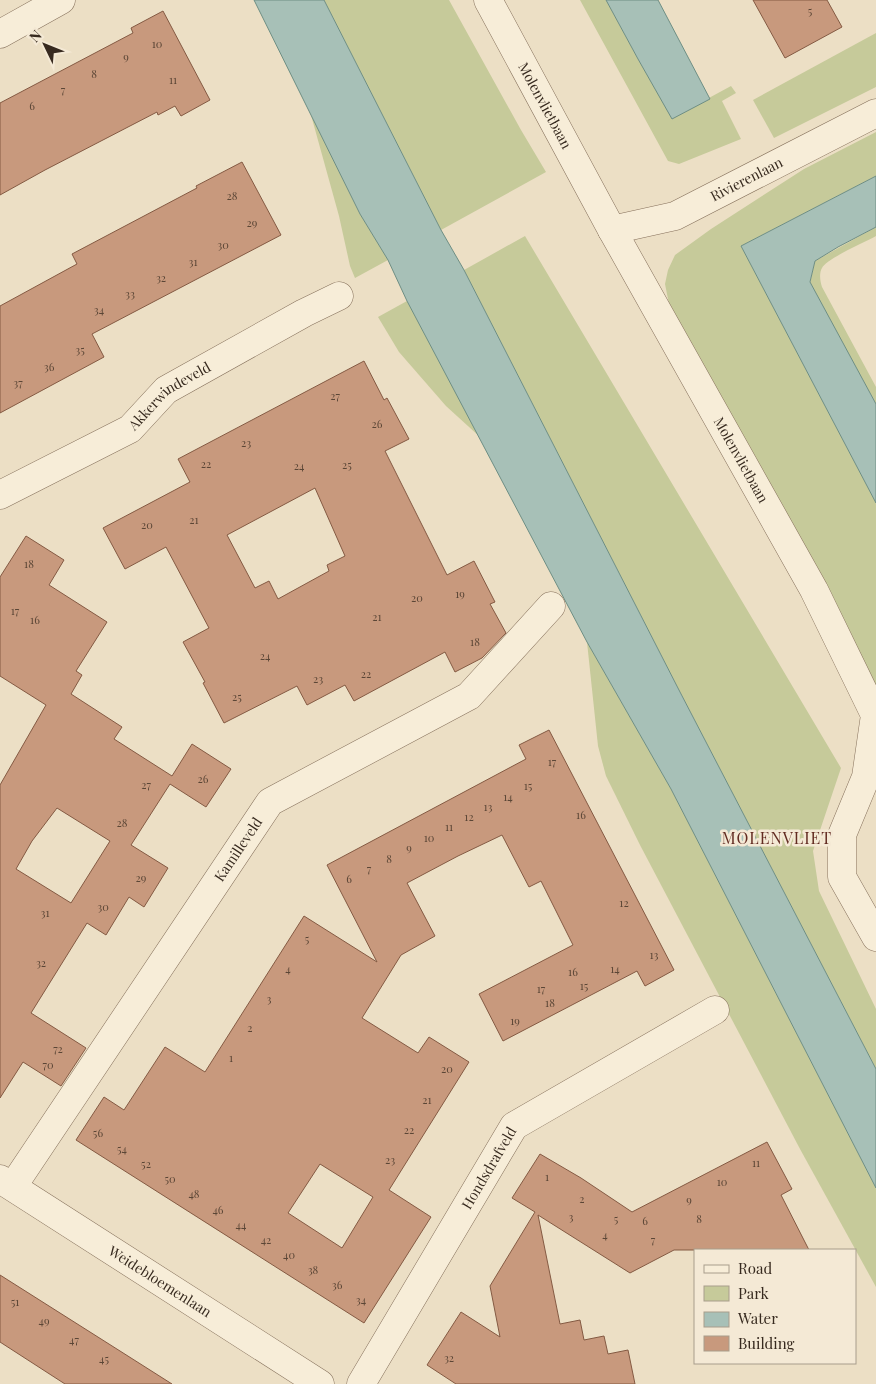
<svg xmlns="http://www.w3.org/2000/svg" width="876" height="1384" viewBox="0 0 876 1384" font-family="'Playfair Display',serif">
	<style>
		.green { fill: #c6ca9a }
		.water { fill: #a7c0b7; stroke: #6e8e84 }
		.building { fill: #c8997d; stroke: #845a43; fill-rule: evenodd }
		.lines { fill: none; stroke-linecap: round; stroke-linejoin: round }
		.minor-casing { stroke: #86715c; stroke-width: 29 }
		.minor { stroke: #f7edd8; stroke-width: 28 }
		.labels { text-anchor: middle; stroke-width: 5; stroke-linejoin: round; paint-order: stroke }
		.number-label { font-size: 11px; fill: #5b4636 }
		.street-label { font-size: 14px; fill: #372a1f; stroke: #f4e9d5 }
		.quarter-label { font-size: 16px; letter-spacing: 1px; fill: #622b21; stroke: #f4e9d5 }
	</style>
	<rect width="100%" height="100%" fill="#ecdfc5"/>
	<g class="green">
		<path d="M324,0H449L521,130L546,172L441,230Z"/>
		<path d="M580,0H606L638,59L672,118L731,86L736,93L722,101L741,139L679,164L668,161Z"/>
		<path d="M876,33V87L774,138L753,100Z"/>
		<path d="M311,115L360,214L388,260L355,278L350,266L339,216Z"/>
		<path d="M876,132V176L741,246L876,503V689L669,304L665,284L668,270L675,255L711,229L804,169Z"/>
		<path d="M876,227V236C865,242 826,259 822,268C819,273 820,281 822,287L876,387V404L810,283L815,261Z"/>
		<path d="M525,236L841,768L813,851L819,891L876,1009V1069L680,692L464,270Z"/>
		<path d="M407,301L480,437L446,406L399,352L378,317Z"/>
		<path d="M587,642L671,789L876,1188V1287L800,1149L640,845L606,776L598,746Z"/>
	</g>
	<g class="water">
		<path d="M254,0H324L441,230L464,270L680,692L876,1069V1188L671,789L587,642L407,301L388,260L360,214Z"/>
		<path d="M606,0H658L710,99L672,119L638,59Z"/>
		<path d="M876,176V227L838,247L815,261L810,282L876,404V503L741,246Z"/>
	</g>
	<g class="building">
		<path d="M753,0H827L842,27L785,58Z"/>
		<path d="M163,11L210,100L181,116L175,106L158,115L157,112L45,170L0,195V103L133,33L131,28Z"/>
		<path d="M242,162L281,235L92,334L104,357L0,413V306L77,264L72,254L197,188L196,186Z"/>
		<path d="M364,361L384,400L387,398L409,439L385,451L447,575L474,561L495,602L490,604L506,633L482,658L455,672L445,652L354,701L345,685L307,705L297,686L224,723L203,683L205,682L183,642L209,628L166,547L125,569L103,528L190,482L178,459ZM315,488L345,556L327,565L329,571L278,599L269,581L255,588L227,535Z"/>
		<path d="M26,536L64,560L49,585L107,622L76,671L82,675L71,694L122,727L114,739L172,776L192,744L231,769L206,807L170,784L131,845L168,868L144,907L129,897L106,935L87,923L31,1013L86,1048L61,1086L23,1062L0,1098V785L46,705L0,676V577ZM57,808L110,841L71,903L16,869L32,841Z"/>
		<path d="M549,730L674,970L645,986L637,971L503,1041L479,994L573,945L541,881L529,887L502,835L458,856L407,883L435,936L401,955L362,1018L418,1053L429,1037L469,1062L389,1190L431,1217L364,1323L76,1140L104,1097L124,1110L165,1047L205,1072L304,916L377,962L327,865L526,759L519,745ZM320,1164L373,1197L342,1248L288,1213Z"/>
		<path d="M767,1142L792,1189L781,1195L809,1250H674L630,1273L538,1215L560,1324L580,1320L584,1340L604,1336L608,1354L628,1350L635,1384H456L427,1365L461,1312L500,1337L490,1286L535,1212L512,1198L540,1154L581,1178L632,1212Z"/>
		<path d="M0,1275L120,1351L172,1384H65L0,1342Z"/>
	</g>
	<g class="lines">
		<g class="minor-casing">
			<g id="minor">
				<path id="s1" d="M488,0L612,230L814,590L875,715L866,777L842,835V877L876,937"/>
				<path d="M0,34L61,0"/>
				<path id="s2" d="M612,230L675,216L876,113"/>
				<path id="s3" d="M0,495L130,429L166,390L304,313L339,296"/>
				<path id="s4" d="M0,1179L320,1384"/>
				<path id="s5" d="M13,1186L270,802L469,696L551,606"/>
				<path id="s6" d="M361,1384L514,1126L715,1010"/>
			</g>
		</g>
		<use href="#minor" class="minor"/>
	</g>
	<g class="labels">
		<g class="number-label">
			<text x="810" y="15">5</text>
			<text x="157" y="48">10</text>
			<text x="126" y="61">9</text>
			<text x="94" y="78">8</text>
			<text x="173" y="84">11</text>
			<text x="63" y="94">7</text>
			<text x="32" y="110">6</text>
			<text x="232" y="200">28</text>
			<text x="252" y="227">29</text>
			<text x="223" y="249">30</text>
			<text x="193" y="266">31</text>
			<text x="161" y="282">32</text>
			<text x="130" y="298">33</text>
			<text x="99" y="314">34</text>
			<text x="80" y="354">35</text>
			<text x="49" y="371">36</text>
			<text x="18" y="387">37</text>
			<text x="335" y="400">27</text>
			<text x="377" y="428">26</text>
			<text x="246" y="447">23</text>
			<text x="206" y="468">22</text>
			<text x="347" y="469">25</text>
			<text x="299" y="470">24</text>
			<text x="194" y="524">21</text>
			<text x="147" y="529">20</text>
			<text x="29" y="568">18</text>
			<text x="460" y="598">19</text>
			<text x="417" y="602">20</text>
			<text x="15" y="615">17</text>
			<text x="377" y="621">21</text>
			<text x="35" y="624">16</text>
			<text x="475" y="646">18</text>
			<text x="265" y="660">24</text>
			<text x="366" y="678">22</text>
			<text x="318" y="683">23</text>
			<text x="237" y="701">25</text>
			<text x="552" y="766">17</text>
			<text x="203" y="783">26</text>
			<text x="146" y="789">27</text>
			<text x="528" y="790">15</text>
			<text x="508" y="801">14</text>
			<text x="488" y="811">13</text>
			<text x="581" y="819">16</text>
			<text x="469" y="821">12</text>
			<text x="122" y="827">28</text>
			<text x="449" y="831">11</text>
			<text x="429" y="842">10</text>
			<text x="409" y="852">9</text>
			<text x="389" y="863">8</text>
			<text x="369" y="873">7</text>
			<text x="141" y="882">29</text>
			<text x="349" y="883">6</text>
			<text x="624" y="907">12</text>
			<text x="103" y="911">30</text>
			<text x="45" y="917">31</text>
			<text x="307" y="943">5</text>
			<text x="654" y="959">13</text>
			<text x="41" y="967">32</text>
			<text x="288" y="973">4</text>
			<text x="615" y="973">14</text>
			<text x="573" y="976">16</text>
			<text x="584" y="990">15</text>
			<text x="541" y="993">17</text>
			<text x="269" y="1003">3</text>
			<text x="550" y="1007">18</text>
			<text x="515" y="1025">19</text>
			<text x="250" y="1032">2</text>
			<text x="58" y="1053">72</text>
			<text x="231" y="1062">1</text>
			<text x="48" y="1069">70</text>
			<text x="447" y="1073">20</text>
			<text x="427" y="1104">21</text>
			<text x="409" y="1134">22</text>
			<text x="98" y="1137">56</text>
			<text x="122" y="1153">54</text>
			<text x="390" y="1164">23</text>
			<text x="756" y="1167">11</text>
			<text x="146" y="1168">52</text>
			<text x="547" y="1181">1</text>
			<text x="170" y="1183">50</text>
			<text x="722" y="1186">10</text>
			<text x="194" y="1198">48</text>
			<text x="582" y="1203">2</text>
			<text x="689" y="1204">9</text>
			<text x="218" y="1214">46</text>
			<text x="571" y="1221">3</text>
			<text x="616" y="1223">5</text>
			<text x="699" y="1223">8</text>
			<text x="645" y="1225">6</text>
			<text x="241" y="1229">44</text>
			<text x="605" y="1239">4</text>
			<text x="266" y="1244">42</text>
			<text x="653" y="1244">7</text>
			<text x="289" y="1259">40</text>
			<text x="313" y="1274">38</text>
			<text x="337" y="1289">36</text>
			<text x="361" y="1304">34</text>
			<text x="15" y="1306">51</text>
			<text x="44" y="1325">49</text>
			<text x="74" y="1344">47</text>
			<text x="449" y="1362">32</text>
			<text x="104" y="1363">45</text>
		</g>
		<g class="street-label">
			<text dy="5" stroke="none"><textPath href="#s1" startOffset="120">Molenvlietbaan</textPath></text>
			<text dy="5" stroke="none"><textPath href="#s2" startOffset="145">Rivierenlaan</textPath></text>
			<text dy="5" stroke="none"><textPath href="#s3" startOffset="198">Akkerwindeveld</textPath></text>
			<text dy="5" stroke="none"><textPath href="#s1" startOffset="525">Molenvlietbaan</textPath></text>
			<text dy="5" stroke="none"><textPath href="#s5" startOffset="405">Kamilleveld</textPath></text>
			<text dy="5" stroke="none"><textPath href="#s6" startOffset="251">Hondsdrafveld</textPath></text>
			<text dy="5" stroke="none"><textPath href="#s4" startOffset="190">Weidebloemenlaan</textPath></text>
		</g>
		<g class="quarter-label">
			<text x="777" y="844">MOLENVLIET</text>
		</g>
	</g>
	<rect x="694" y="1249" width="162" height="115" fill="#f4e9d5" stroke="#a89d8c"/>
	<rect x="704" y="1265" width="25" height="8" fill="#f7edd8" stroke="#a89d8c"/>
	<text x="738" y="1274" font-size="15" fill="#372a1f">Road</text>
	<rect x="704" y="1286" width="25" height="15" fill="#c6ca9a" stroke="#a89d8c"/>
	<text x="738" y="1299" font-size="15" fill="#372a1f">Park</text>
	<rect x="704" y="1312" width="25" height="15" fill="#a7c0b7" stroke="#a89d8c"/>
	<text x="738" y="1324" font-size="15" fill="#372a1f">Water</text>
	<rect x="704" y="1336" width="25" height="15" fill="#c8997d" stroke="#a89d8c"/>
	<text x="738" y="1349" font-size="15" fill="#372a1f">Building</text>
	<g transform="translate(45 45) rotate(313)" stroke="#f4e9d5" stroke-width="4" paint-order="stroke">
	<path d="M0-4L9 19L0 12L-9 19Z" fill="#372a1f"/>
	<text y="-8" font-size="14" font-weight="bold" text-anchor="middle" fill="#372a1f">N</text>
	</g>
</svg>
